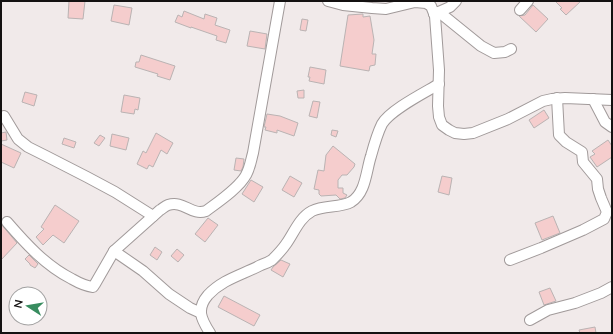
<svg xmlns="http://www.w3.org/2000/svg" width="613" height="334" viewBox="0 0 613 334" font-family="Mulish,sans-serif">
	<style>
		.building { fill: #f5cdcd; stroke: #bab3b3 }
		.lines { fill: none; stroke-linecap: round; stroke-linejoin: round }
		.minor-casing { stroke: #a19a9a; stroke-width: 12 }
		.minor { stroke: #fff; stroke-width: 10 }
	</style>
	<rect width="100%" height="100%" fill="#f1eaea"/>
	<g class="building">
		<path d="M69,1H85L83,19L68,18Z"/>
		<path d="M555,1H581L566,15L560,9L562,8Z"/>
		<path d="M114,5L132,8L129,25L111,21Z"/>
		<path d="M533,5L548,19L536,32L519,16L525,15Z"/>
		<path d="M184,11L204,19L205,14L217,18L215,25L230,30L226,43L216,40L217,36L191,27V28L175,22L178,15L182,17Z"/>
		<path d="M363,14V17L370,16L374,40L372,54H376L375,65L370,66L369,71L340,66L348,15Z"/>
		<path d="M302,19L308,20L306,31L300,30Z"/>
		<path d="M250,31L267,34L265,49L247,46Z"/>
		<path d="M141,55L175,66L170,80L157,76L158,74L135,67L136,62H139Z"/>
		<path d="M310,67L326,70L324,84L309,81L310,77H308Z"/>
		<path d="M304,90V98H298L297,91Z"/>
		<path d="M25,92L37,95L34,106L22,102Z"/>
		<path d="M124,95L140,98L138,110L135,109L134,114L121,112Z"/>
		<path d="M313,101L320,102L317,118L309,116Z"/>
		<path d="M544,110L549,118L534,128L529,120Z"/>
		<path d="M267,114L280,116L298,123L294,136L277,130V133L265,130L266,127H264Z"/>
		<path d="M332,130L338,131L336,137L331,135Z"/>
		<path d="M6,132L7,140L1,141V133Z"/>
		<path d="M156,133L173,143L167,154L161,150L153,167L149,165L147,169L137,164L143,151L146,153Z"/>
		<path d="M112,134L129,138L126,150L110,146Z"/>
		<path d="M100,135L105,138L99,146L94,143Z"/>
		<path d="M64,138L76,142L74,148L62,144Z"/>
		<path d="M608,140L612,146V157L597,167L590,157L595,154L592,151Z"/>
		<path d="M1,144L21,153L14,168L1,162Z"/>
		<path d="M333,146L355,164L354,167L347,175H342L338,180V188H343V193L347,195L345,198L340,199L336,195L321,196L319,194V190L314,189L318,170L324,171L326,155Z"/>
		<path d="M236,158L244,159L243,167L241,171L234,170Z"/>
		<path d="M290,176L302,183L294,197L282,190Z"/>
		<path d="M442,176L452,178L449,195L438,192Z"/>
		<path d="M251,180L263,187L254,202L242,194Z"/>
		<path d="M55,205L79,221L64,243L53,235L43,245L36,237L44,229L41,227Z"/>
		<path d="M553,216L560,233L542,240L535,223Z"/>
		<path d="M208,218L218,225L205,242L195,234Z"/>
		<path d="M1,224L17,243L1,260Z"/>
		<path d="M155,247L162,252L157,260L150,255Z"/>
		<path d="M177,249L184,255L178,262L171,256Z"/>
		<path d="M29,255L38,264L35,268L30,265V264L25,259Z"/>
		<path d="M281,260L290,264L283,277L271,270L273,267Z"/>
		<path d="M550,288L556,301L544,305L539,292Z"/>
		<path d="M224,296L260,315L254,326L218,307Z"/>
		<path d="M595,327L596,333H580L579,330Z"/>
	</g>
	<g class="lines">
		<g class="minor-casing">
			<g id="minor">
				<path d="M328,1L343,5L372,8L386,9L415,2L426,3L431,6L435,16L439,70L438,106L439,117L442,125L449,130L455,133L464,134L473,133L508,119L543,101L552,99L565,98L612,100"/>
				<path d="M520,10L528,1"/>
				<path d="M439,12L481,46L494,53L505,52L511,49"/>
				<path d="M434,14L450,7L456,1"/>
				<path d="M593,99L605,122L612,127"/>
				<path d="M4,116L18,139L28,147L46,156L87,177L115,192L153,216"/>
				<path d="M7,222C26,244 46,266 72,279C79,283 85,286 93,287L95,284L114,251L160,210C162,209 165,206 168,205C184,200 191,216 206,211C218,202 239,188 246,175C250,168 251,160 253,153L280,1"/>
				<path d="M114,251L143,271L169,294L190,308L201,313"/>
				<path d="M510,260L541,248L583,230L604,219L607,212L601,198L598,189L597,179L583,162L582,152L566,142L559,135L557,98"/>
				<path d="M530,320L548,310L575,303L601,293L612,287"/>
				<path d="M210,333C201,319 196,309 208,295C223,279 242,275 261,265C264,264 269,262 272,260C277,255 282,250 286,244C294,233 299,218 312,211C324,205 340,208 351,202C366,193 366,171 371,156C374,145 377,134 382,124C390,110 424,93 439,84"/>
			</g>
		</g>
		<use href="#minor" class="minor"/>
	</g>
	<rect width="613" height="334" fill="none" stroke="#141111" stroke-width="4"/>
	<g transform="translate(28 306) rotate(282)"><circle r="19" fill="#ffffff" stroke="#a1a0a0"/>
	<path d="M0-3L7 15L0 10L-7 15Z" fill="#388c5f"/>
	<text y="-6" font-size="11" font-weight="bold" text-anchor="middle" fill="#141111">N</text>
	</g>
</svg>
